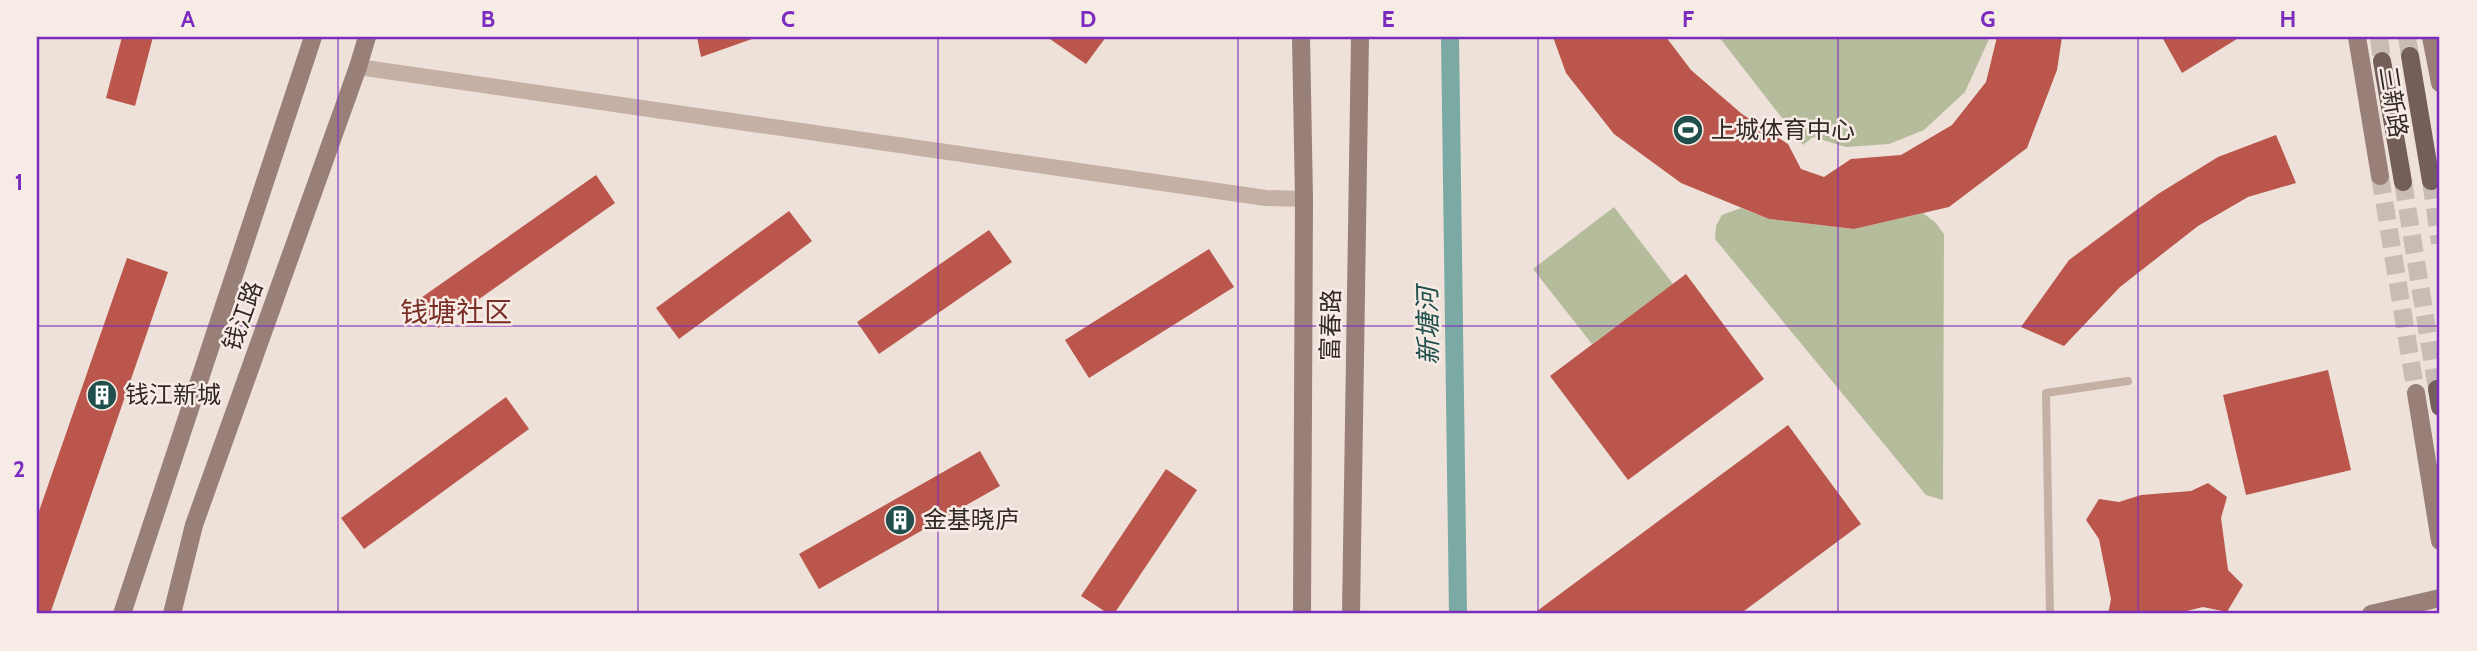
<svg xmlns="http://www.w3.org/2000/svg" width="2477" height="651" viewBox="0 0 2477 651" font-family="Cabin,'Noto Sans SC',sans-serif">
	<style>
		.green { fill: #b5bc9b }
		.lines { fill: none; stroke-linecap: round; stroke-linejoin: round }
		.canal { stroke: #7ba9a4; stroke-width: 18 }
		.building { fill: #ba564b }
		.secondary-tunnel { stroke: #c8bcb5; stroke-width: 18; stroke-dasharray: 18 9; stroke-linecap: butt }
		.primary-tunnel { stroke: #c8bcb5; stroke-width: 18; stroke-dasharray: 18 9; stroke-linecap: butt }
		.lane { stroke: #c5b0a6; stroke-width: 8 }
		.street { stroke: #c5b0a6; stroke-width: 16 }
		.secondary { stroke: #987f78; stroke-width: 18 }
		.primary { stroke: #735e59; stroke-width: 18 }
		.grid { fill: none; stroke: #7b2cbf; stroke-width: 2; stroke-opacity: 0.55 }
		.labels { text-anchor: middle; stroke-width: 5; stroke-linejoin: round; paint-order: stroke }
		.street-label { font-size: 24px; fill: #322826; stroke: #f7ece5 }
		.poi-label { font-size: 24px; fill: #322826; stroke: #f7ece5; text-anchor: start }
		.water-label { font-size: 26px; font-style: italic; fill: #204f4c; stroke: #f7ece5 }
		.quarter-label { font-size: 28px; fill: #792f27; stroke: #f7ece5 }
		.neatline { fill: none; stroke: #7b2cbf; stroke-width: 2.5 }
		.grid-label { font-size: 23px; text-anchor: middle; font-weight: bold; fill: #7b2cbf }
	</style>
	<rect width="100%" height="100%" fill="#eee1d9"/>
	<g class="green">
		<path d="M1719,37H1990L1965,92L1924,130L1889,144L1846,147L1813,137L1803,145Z"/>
		<path d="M1614,207L1673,284L1592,344L1533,269Z"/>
		<path d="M1741,208L1769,219L1854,229L1923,213L1935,222L1944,234L1943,500L1926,495L1715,239L1716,226L1722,215Z"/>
	</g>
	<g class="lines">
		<path class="canal" d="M1450,37L1458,614"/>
	</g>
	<g class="building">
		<path d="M122,37H153L135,106L106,98Z"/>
		<path d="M697,37H752V39L701,57Z"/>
		<path d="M1047,37H1106L1086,64Z"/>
		<path d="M1553,37H1666L1691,70L1742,114L1788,144L1801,169L1824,177L1851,159L1901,155L1952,125L1986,82L1997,37H2062L2057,70L2027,148L1949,207L1854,229L1769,219L1681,183L1614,134L1566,73Z"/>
		<path d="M2162,37H2240L2182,73Z"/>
		<path d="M2276,135L2296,183L2248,197L2198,226L2120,287L2064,346L2021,327L2069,260L2158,194L2218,157Z"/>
		<path d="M596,175L615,203L438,328L418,300Z"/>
		<path d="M789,211L812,241L679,339L656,308Z"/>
		<path d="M989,230L1012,262L879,354L857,322Z"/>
		<path d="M1209,249L1234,287L1089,378L1065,340Z"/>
		<path d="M127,258L168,272L50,614H37V517Z"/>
		<path d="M1686,274L1764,379L1628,480L1550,376Z"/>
		<path d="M2328,370L2351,470L2246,495L2223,395Z"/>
		<path d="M506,397L529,429L364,549L341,518Z"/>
		<path d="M1788,425L1861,524L1740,614H1533Z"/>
		<path d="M980,451L1000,486L819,589L799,554Z"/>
		<path d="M1166,469L1197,490L1114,614H1109L1081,596Z"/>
		<path d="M2208,483L2227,497L2221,518L2228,570L2243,585L2227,612L2203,607L2174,614H2108L2111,599L2099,539L2086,520L2099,499L2119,502L2141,495L2191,491Z"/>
	</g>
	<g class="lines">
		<path class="secondary-tunnel" d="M2380,176L2416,393"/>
		<g class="primary-tunnel">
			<path d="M2379,37L2382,61"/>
			<path d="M2407,37L2410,56"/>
			<path d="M2431,181L2440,243"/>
			<path d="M2403,182L2437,389"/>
		</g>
		<path class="lane" d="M2050,614L2046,393L2128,381"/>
		<path class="street" d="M358,67L1266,198L1304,199"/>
		<g class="secondary">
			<path d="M1301,37L1304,199L1302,614"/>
			<path d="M2357,37L2380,176"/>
			<path d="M2431,37L2440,83"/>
			<path d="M2416,393L2440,541"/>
			<path d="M122,614L313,37"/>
			<path d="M172,614L194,525L358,67L367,37"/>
			<path d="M1351,614L1360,37"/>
			<path d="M2371,614L2440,598"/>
		</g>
		<g class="primary">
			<path d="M2410,56L2431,181"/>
			<path d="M2382,61L2403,182"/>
			<path d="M2437,389L2440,407"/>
		</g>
	</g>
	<path class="grid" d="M338,37V614M638,37V614M938,37V614M1238,37V614M1538,37V614M1838,37V614M2138,37V614M37,326H2440"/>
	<defs>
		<g id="stadium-disc" transform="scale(1.575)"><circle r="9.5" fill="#204f4c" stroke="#f7ece5"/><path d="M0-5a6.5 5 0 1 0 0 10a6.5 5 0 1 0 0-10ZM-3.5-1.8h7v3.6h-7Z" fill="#fff"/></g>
		<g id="building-disc" transform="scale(1.575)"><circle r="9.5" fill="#204f4c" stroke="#f7ece5"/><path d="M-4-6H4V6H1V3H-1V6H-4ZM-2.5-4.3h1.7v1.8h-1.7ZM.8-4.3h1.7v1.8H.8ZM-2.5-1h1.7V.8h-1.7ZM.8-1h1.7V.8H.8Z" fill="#fff"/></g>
	</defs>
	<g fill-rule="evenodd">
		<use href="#stadium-disc" x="1688" y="130"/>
		<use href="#building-disc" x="102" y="395"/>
		<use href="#building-disc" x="900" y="520"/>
	</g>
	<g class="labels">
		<g class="street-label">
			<text transform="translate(2393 102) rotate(81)" y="8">三新路</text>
			<text transform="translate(243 316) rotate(-70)" y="8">钱江路</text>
			<text transform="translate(1331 325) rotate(-89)" y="8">富春路</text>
		</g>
		<g class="poi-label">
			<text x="1711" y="138">上城体育中心</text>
			<text x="125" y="403">钱江新城</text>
			<text x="923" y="528">金基晓庐</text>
		</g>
		<g class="water-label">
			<text transform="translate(1428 326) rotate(-91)" y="9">新塘河</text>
		</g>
		<g class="quarter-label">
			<text x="456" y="322">钱塘社区</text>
		</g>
	</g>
	<rect width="2477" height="651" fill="none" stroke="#f7ece5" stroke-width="77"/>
	<rect x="38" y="38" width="2400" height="574" class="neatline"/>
	<g class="grid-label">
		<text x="188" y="27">A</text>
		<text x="488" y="27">B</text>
		<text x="788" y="27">C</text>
		<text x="1088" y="27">D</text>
		<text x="1388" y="27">E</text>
		<text x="1688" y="27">F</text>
		<text x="1988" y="27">G</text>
		<text x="2288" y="27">H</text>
		<text x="19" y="190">1</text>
		<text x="19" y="477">2</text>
	</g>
</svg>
